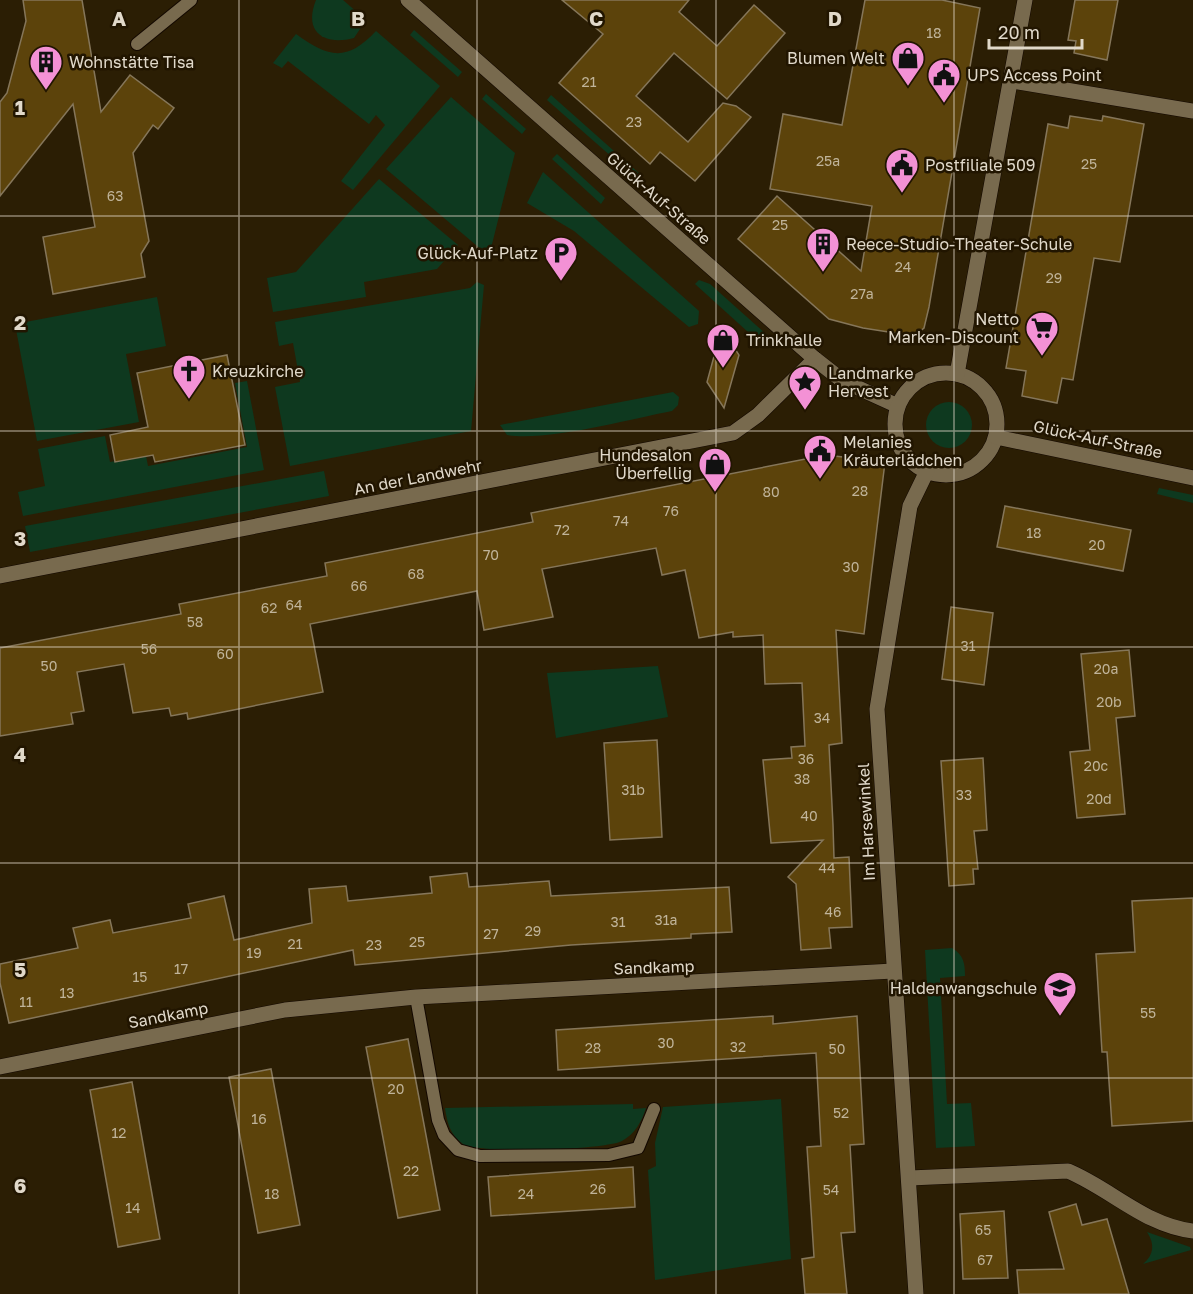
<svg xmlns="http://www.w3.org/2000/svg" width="1193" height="1294" viewBox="0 0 1193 1294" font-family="'Golos Text',sans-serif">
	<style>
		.green { fill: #0e391f }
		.building { fill: #5c430b; stroke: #85765a; stroke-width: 1.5 }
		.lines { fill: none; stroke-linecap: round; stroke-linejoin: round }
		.lane-casing { stroke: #130800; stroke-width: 14 }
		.street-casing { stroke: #130800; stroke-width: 16 }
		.lane { stroke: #786a4e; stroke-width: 12 }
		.street { stroke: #786a4e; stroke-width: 15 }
		.grid { fill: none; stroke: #e1d9ca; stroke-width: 1.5; stroke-opacity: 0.55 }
		.labels { text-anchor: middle; stroke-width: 5; stroke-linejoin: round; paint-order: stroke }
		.number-label { font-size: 14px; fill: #c0b49a }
		.poi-label { font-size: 16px; fill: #e1d9ca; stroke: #211500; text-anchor: start }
		.street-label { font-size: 16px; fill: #e1d9ca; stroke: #211500 }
		.grid-label { font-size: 20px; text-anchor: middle; font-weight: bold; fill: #e1d9ca; stroke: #211500; stroke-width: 5; stroke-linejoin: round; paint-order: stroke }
	</style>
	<rect width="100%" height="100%" fill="#2b1e04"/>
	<g class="green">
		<path d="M316,0H343L366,20L354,38C324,46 303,32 316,0Z"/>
		<path d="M414,30L462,72L458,77L410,35Z"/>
		<path d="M376,31L440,86L353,190L341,181L385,125L376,115L369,124L288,61L282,68L273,63L296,34C328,57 346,63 376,31Z"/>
		<path d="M486,94L526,129L522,134L482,99Z"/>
		<path d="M551,95L641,175L637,179L547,100Z"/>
		<path d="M451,97L515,153L489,256L386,169Z"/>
		<path d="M557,154L605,198L601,204L552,159Z"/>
		<path d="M543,172L699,311L698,324L689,327L574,231L527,203Z"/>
		<path d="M379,179L458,245L437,269L364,282L366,297L273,312L267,278L296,272Z"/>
		<path d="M699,280L710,284L767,335L759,342L695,284Z"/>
		<path d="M477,282L484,285L471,431L290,466L275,387L300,382L293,343L279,346L275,322L470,288Z"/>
		<path d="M157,297L166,346L126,354L139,422L37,441L15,324Z"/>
		<path d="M247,381L264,470L23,516L18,492L45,486L38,449L105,436L110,462L146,456L148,466L247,447L235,383Z"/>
		<path d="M673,392L679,397L678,405L672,411C630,419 546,442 507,435L500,425Z"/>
		<circle cx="949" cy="425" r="23"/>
		<path d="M324,471L329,496L30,552L25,526Z"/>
		<path d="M1159,488L1193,495V503L1157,494Z"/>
		<path d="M658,666L668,717L556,738L547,673Z"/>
		<path d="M952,948C964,955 965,964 965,976L940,978L947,1104L971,1103L975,1146L936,1148L925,950Z"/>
		<path d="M781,1099L791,1259L655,1280L648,1170L656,1166L655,1143L663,1107Z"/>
		<path d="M633,1104V1109L646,1108C642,1121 635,1134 622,1141C605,1150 478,1154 463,1144C450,1135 447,1122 445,1108Z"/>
		<path d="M1147,1232L1190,1247L1191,1250L1143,1264C1154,1255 1155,1244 1147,1232Z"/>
	</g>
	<g class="building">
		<path d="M23,0H82L101,112L130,75L174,108L158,129L153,125L133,153L149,241L141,254L145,277L53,294L43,237L95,227L73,104L0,196V102L7,93L26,21Z"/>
		<path d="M562,0H689L679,12L717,46L754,5L785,33L727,99L674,53L636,96L688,142L723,103L736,106L751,117L695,181L660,152L650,164L559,83L603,34Z"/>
		<path d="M865,0H942L980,8L929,307L924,328L914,336L863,328L829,319L738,239L777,196L861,271L872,206L770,189L783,114L842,125Z"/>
		<path d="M1075,0H1118L1107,60L1074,53L1076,41L1068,40Z"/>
		<path d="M1070,116L1102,121L1103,116L1144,124L1120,262L1094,258L1073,380L1062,378L1057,403L1022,396L1026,371L1006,368L1048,124L1068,128Z"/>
		<path d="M730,341L739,355L724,408L707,382L716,349Z"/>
		<path d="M227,355L245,445L155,462L153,455L115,462L110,435L148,427L137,373Z"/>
		<path d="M826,455L885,462L864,634L836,630L842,743L829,745L833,825L834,858L849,857L852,927L829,928L831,948L801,950L796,884L788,877L823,840L771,843L763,760L792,758L791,747L805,746L802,683L765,684L763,635L733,637V632L699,638L685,570L662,575L656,548L542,569L553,617L484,630L477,591L310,624L323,692L188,719L187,713L171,716L169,708L133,713L124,664L77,672L84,711L71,713L73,724L0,736V648L181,614L179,604L327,576L325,563L533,522L531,513Z"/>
		<path d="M1005,506L1131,530L1123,571L997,547Z"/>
		<path d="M951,607L993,613L984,685L942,679Z"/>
		<path d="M1129,650L1135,716L1116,718L1125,814L1077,818L1070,752L1090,750L1081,654Z"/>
		<path d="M657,740L662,837L610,840L604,743Z"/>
		<path d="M983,758L987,830L974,831L978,869H973L974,884L949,886L941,761Z"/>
		<path d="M467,873L469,887L549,881L551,896L729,887L732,932L691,934V938L571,945L355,965L353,950L9,1023L0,983V964L78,948L73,928L110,920L113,933L191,918L188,904L224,896L234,940L312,923L309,889L346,886L348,901L432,893L430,877Z"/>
		<path d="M1193,898V1121L1112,1126L1107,1052H1102L1096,954L1135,952L1132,901Z"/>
		<path d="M773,1016V1024L857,1016L864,1144L850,1145L855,1232L841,1233L847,1294H805L802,1259L814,1257L807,1147L821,1146L816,1053L558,1070L556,1030Z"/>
		<path d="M408,1039L440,1210L398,1218L366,1047Z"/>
		<path d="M271,1069L300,1225L258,1233L229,1077Z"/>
		<path d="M132,1082L160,1239L118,1247L90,1090Z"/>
		<path d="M633,1167L635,1207L491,1216L488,1177Z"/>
		<path d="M1076,1204L1082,1225L1107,1219L1129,1294H1019L1017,1270L1064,1269L1049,1212Z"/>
		<path d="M1004,1211L1008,1278L963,1279L960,1214Z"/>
	</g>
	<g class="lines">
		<g class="lane-casing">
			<g id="lane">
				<path d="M137,44L191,0"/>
				<path d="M416,997L438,1120L444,1135L458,1150L480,1156L609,1155L638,1148L654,1109"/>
			</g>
		</g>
		<g class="street-casing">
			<g id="street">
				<path d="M408,0L815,359L843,381L898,406"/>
				<path d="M1012,81L1193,111"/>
				<circle cx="946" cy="424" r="51"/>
				<path d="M957,374L1025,0"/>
				<path d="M996,437L1193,478"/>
				<path d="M0,576L733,433L758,415L815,359"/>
				<path d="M0,1067L285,1010L416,997L893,971"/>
				<path d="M910,1178L1068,1171C1111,1189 1146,1226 1193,1231"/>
				<path d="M916,1294L877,709L910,506L927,471"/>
			</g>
		</g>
		<use href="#lane" class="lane"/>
		<use href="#street" class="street"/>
	</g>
	<path class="grid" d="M239,0V1294M477,0V1294M716,0V1294M954,0V1294M0,216H1193M0,431H1193M0,647H1193M0,863H1193M0,1078H1193"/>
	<defs>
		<g id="shop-pin" transform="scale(1.725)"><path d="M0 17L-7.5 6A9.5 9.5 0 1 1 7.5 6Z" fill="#f391d5" stroke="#211500"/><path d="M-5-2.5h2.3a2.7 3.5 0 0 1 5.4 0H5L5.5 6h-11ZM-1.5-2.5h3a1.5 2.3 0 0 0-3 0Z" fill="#111"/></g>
		<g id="building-pin" transform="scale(1.725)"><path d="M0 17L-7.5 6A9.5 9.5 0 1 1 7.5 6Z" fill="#f391d5" stroke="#211500"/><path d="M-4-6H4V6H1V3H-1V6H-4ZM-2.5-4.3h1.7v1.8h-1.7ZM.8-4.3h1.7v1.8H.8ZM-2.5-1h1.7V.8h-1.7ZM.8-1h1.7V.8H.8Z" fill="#111"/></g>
		<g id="civic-pin" transform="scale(1.725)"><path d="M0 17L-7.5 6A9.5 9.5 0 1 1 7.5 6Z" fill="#f391d5" stroke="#211500"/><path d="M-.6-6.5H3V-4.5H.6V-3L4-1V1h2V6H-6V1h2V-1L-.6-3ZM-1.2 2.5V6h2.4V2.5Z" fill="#111"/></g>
		<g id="parking-pin" transform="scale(1.725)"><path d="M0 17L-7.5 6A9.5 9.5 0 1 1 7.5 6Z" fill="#f391d5" stroke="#211500"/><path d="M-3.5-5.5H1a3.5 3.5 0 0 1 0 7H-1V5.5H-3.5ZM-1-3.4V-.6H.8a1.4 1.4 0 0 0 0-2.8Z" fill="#111"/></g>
		<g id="supermarket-pin" transform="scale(1.725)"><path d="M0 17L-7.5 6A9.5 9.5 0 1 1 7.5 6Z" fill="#f391d5" stroke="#211500"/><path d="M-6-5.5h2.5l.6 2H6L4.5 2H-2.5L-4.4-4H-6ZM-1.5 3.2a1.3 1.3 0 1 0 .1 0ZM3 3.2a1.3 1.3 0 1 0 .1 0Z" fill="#111"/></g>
		<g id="church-pin" transform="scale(1.725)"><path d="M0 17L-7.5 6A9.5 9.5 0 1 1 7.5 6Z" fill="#f391d5" stroke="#211500"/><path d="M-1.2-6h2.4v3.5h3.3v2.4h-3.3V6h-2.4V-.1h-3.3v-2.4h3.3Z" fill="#111"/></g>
		<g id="sight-pin" transform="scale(1.725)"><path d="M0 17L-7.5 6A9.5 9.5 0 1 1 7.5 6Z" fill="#f391d5" stroke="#211500"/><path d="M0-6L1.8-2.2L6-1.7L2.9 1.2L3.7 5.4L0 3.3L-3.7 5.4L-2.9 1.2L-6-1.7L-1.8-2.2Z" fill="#111"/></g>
		<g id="school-pin" transform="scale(1.725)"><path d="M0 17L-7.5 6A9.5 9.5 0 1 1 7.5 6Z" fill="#f391d5" stroke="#211500"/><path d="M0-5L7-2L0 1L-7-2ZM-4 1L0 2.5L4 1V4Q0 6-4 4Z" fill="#111"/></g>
	</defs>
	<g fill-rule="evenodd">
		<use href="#shop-pin" x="908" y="58"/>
		<use href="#building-pin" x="46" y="62"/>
		<use href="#civic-pin" x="944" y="75"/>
		<use href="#civic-pin" x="902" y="165"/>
		<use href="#building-pin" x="823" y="244"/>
		<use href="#parking-pin" x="561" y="253"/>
		<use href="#supermarket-pin" x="1042" y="328"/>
		<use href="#shop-pin" x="723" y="340"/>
		<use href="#church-pin" x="189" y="371"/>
		<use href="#sight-pin" x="805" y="382"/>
		<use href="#civic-pin" x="820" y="451"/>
		<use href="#shop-pin" x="715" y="464"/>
		<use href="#school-pin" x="1060" y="988"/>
	</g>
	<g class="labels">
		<g class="number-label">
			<text x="934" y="38">18</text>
			<text x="589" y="87">21</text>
			<text x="634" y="127">23</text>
			<text x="828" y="166">25a</text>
			<text x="1089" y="169">25</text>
			<text x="115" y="201">63</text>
			<text x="780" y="230">25</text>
			<text x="903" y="272">24</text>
			<text x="1054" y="283">29</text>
			<text x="862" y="299">27a</text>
			<text x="860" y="496">28</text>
			<text x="771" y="497">80</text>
			<text x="671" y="516">76</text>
			<text x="621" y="526">74</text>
			<text x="562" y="535">72</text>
			<text x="1034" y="538">18</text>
			<text x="1097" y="550">20</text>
			<text x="491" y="560">70</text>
			<text x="851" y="572">30</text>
			<text x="416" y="579">68</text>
			<text x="359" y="591">66</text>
			<text x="294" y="610">64</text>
			<text x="269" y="613">62</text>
			<text x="195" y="627">58</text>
			<text x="968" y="651">31</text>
			<text x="149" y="654">56</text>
			<text x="225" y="659">60</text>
			<text x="49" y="671">50</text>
			<text x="1106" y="674">20a</text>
			<text x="1109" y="707">20b</text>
			<text x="822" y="723">34</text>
			<text x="806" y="764">36</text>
			<text x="1096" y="771">20c</text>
			<text x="802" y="784">38</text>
			<text x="633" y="795">31b</text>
			<text x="964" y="800">33</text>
			<text x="1099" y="804">20d</text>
			<text x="809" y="821">40</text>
			<text x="827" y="873">44</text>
			<text x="833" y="917">46</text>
			<text x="666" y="925">31a</text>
			<text x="618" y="927">31</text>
			<text x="533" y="936">29</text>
			<text x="491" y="939">27</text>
			<text x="417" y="947">25</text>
			<text x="295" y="949">21</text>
			<text x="374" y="950">23</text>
			<text x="254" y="958">19</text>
			<text x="181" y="974">17</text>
			<text x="140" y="982">15</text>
			<text x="67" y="998">13</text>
			<text x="26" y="1007">11</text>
			<text x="1148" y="1018">55</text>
			<text x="666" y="1048">30</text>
			<text x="738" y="1052">32</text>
			<text x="593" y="1053">28</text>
			<text x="837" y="1054">50</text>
			<text x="396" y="1094">20</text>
			<text x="841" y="1118">52</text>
			<text x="259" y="1124">16</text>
			<text x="119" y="1138">12</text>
			<text x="411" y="1176">22</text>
			<text x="598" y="1194">26</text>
			<text x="831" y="1195">54</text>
			<text x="272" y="1199">18</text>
			<text x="526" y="1199">24</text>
			<text x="133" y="1213">14</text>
			<text x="983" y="1235">65</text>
			<text x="985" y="1265">67</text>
		</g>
		<g class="poi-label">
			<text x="885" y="64" text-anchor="end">Blumen Welt</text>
			<text x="69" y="68">Wohnstätte Tisa</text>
			<text x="967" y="81">UPS Access Point</text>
			<text x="925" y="171">Postfiliale 509</text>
			<text x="846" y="250">Reece-Studio-Theater-Schule</text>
			<text x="538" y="259" text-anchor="end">Glück-Auf-Platz</text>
			<text x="1019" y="325" text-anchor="end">Netto<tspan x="1019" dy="18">Marken-Discount</tspan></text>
			<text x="746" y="346">Trinkhalle</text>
			<text x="212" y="377">Kreuzkirche</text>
			<text x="828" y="379">Landmarke<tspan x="828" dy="18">Hervest</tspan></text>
			<text x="843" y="448">Melanies<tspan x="843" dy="18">Kräuterlädchen</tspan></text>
			<text x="692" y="461" text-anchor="end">Hundesalon<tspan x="692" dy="18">Überfellig</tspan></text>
			<text x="1037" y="994" text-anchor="end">Haldenwangschule</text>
		</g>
		<g class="street-label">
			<text transform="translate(659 198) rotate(41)" y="6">Glück-Auf-Straße</text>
			<text transform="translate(1098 439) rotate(12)" y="6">Glück-Auf-Straße</text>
			<text transform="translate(418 477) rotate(-11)" y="6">An der Landwehr</text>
			<text transform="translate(866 822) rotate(-93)" y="6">Im Harsewinkel</text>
			<text transform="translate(654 967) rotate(-2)" y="6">Sandkamp</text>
			<text transform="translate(168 1015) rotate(-11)" y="6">Sandkamp</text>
		</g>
	</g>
	<g class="grid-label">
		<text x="119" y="26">A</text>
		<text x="358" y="26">B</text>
		<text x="596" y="26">C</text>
		<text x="835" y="26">D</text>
		<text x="20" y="115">1</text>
		<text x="20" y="330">2</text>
		<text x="20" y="546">3</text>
		<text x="20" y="762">4</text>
		<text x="20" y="977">5</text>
		<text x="20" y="1193">6</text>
	</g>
	<path d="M989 39v9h93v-9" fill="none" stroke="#e1d9ca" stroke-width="3"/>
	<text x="998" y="39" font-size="18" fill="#e1d9ca" stroke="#211500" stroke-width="4.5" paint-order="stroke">20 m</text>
</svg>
